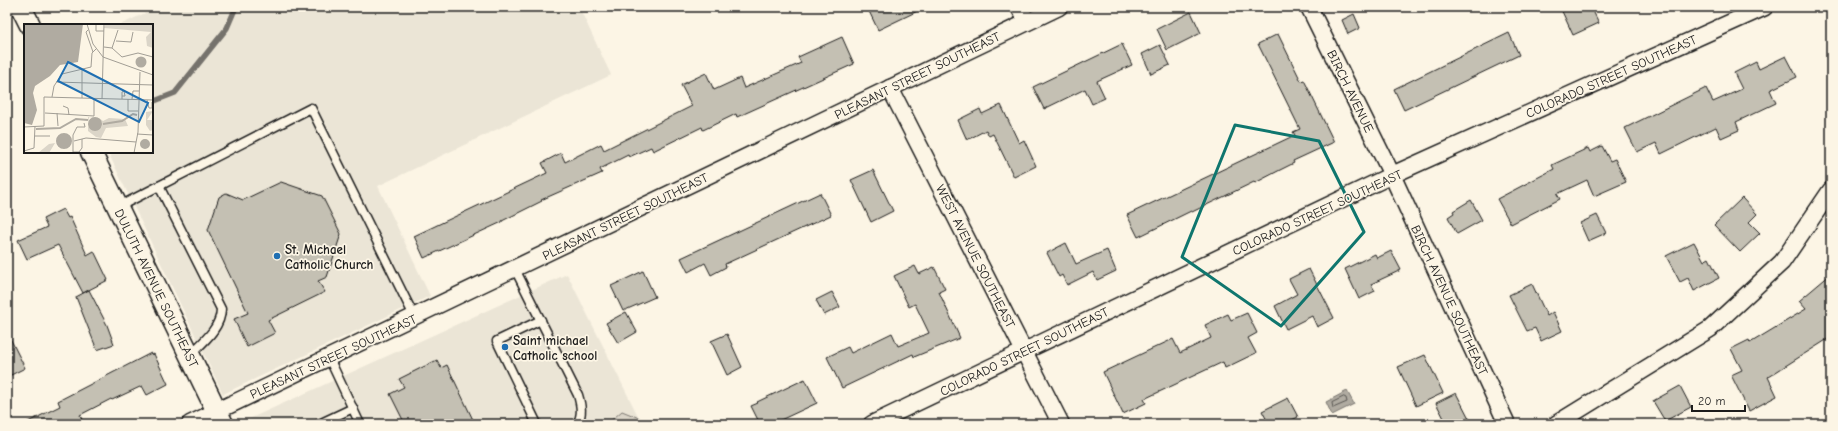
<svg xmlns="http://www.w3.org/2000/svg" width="1838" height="431" viewBox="0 0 1838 431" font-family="'Comic Neue',sans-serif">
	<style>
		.built { fill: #ebe5d6 }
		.green { fill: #dbd5c8; stroke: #7c7872 }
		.water { fill: #b0aba1; stroke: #75726c }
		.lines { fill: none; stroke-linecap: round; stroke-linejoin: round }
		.shore { stroke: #575551; stroke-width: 1 }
		.stream { stroke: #75726c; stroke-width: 5.5 }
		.building { fill: #c4c0b3; stroke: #1c1c1c }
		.service-casing { stroke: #1c1c1c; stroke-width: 11 }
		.minor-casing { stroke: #1c1c1c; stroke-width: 19 }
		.tertiary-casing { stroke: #1c1c1c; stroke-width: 23 }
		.service { stroke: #fcf5e5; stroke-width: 8 }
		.minor { stroke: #fcf5e5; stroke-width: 16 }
		.tertiary { stroke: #fcf5e5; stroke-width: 20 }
		.marked { fill: none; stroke: #0f766e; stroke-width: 3; stroke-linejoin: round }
		.poi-dot { fill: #1f6fb2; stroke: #fcf5e5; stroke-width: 1.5 }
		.labels { text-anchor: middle; stroke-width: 3.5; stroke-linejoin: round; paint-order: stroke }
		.street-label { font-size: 13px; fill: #1c1c1c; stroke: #fcf5e5 }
		.poi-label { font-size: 13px; font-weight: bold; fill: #1c1c1c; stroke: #fcf5e5; text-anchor: start }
		.inset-river { fill: none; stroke: #b0aba1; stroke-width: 2 }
		.inset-road { fill: none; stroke: #a29e95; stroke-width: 1 }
		.view { fill: #1f6fb2; fill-opacity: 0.15; stroke: #1f6fb2; stroke-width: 2 }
		.inset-edge { fill: none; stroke: #1c1c1c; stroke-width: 2 }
	</style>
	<rect width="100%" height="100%" fill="#fcf5e5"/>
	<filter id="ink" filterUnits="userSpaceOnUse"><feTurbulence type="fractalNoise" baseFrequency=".025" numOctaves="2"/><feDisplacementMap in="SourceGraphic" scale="8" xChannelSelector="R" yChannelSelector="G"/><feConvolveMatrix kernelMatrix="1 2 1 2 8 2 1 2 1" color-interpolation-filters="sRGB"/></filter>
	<g filter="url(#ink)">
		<g class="built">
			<path d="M158,7H579L611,75L378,186L430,296L223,394L108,152H152V25H120Z"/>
			<path d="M567,274L642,424H249L247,420Z"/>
		</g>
		<path class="green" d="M622,411L644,420L645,424H607Z"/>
		<path class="water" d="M1347,391L1354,404L1332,415L1326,402Z"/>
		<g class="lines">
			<path class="shore" d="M1344,397L1346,398L1347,402L1333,408L1332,403Z"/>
			<path class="stream" d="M152,102L175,93L227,28L236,7"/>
		</g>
		<g class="building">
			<path d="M867,7H926L878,30Z"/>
			<path d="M1560,7H1591L1599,23L1573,35Z"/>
			<path d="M1191,12L1201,33L1167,50L1157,29Z"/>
			<path d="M1354,14L1360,28L1348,34L1342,20Z"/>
			<path d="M1509,33L1519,55L1404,110L1394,89Z"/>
			<path d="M1278,34L1301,81L1304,80L1334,142L1293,161L1294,163L1280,170L1255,183L1254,182L1192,212L1191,211L1138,237L1127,215L1295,135L1293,132L1300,129L1258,44Z"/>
			<path d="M842,37L854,64L737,117L736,114L703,130L702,127L653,151L651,147L629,157L628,155L600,169L602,173L541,200L542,201L502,221V222L424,258L414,236L547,173L542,163L561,153L565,162L601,144L604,150L692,106L681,85L706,73L714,90L740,78L744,88L801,63L798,57Z"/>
			<path d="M1122,44L1132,65L1097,81L1105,98L1092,104L1085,89L1044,109L1033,87Z"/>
			<path d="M1160,45L1170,65L1151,74L1142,54Z"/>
			<path d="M1786,56L1797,77L1770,90L1776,103L1736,122L1739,130L1721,138L1716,127L1661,154L1656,143L1637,152L1625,128L1706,88L1713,102L1742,89L1734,73L1756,62L1759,69Z"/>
			<path d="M1001,105L1019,143L1024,140L1036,166L1014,177L993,134L989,136L986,130L967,140L958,120L980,109L982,114Z"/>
			<path d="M1602,146L1610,161L1615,159L1626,182L1594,196L1587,180L1557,194L1560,199L1511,224L1497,199L1554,169L1552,165L1588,148L1590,152Z"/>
			<path d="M873,170L893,211L871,222L851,180Z"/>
			<path d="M281,182L322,196L341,234L327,277L318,281L325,292L268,320L275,333L247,347L234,319L248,313L208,230L219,197L226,193L243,200Z"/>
			<path d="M820,193L831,215L725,264L726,267L711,275L705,263L688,272L681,258Z"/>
			<path d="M1742,198L1757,214L1749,222L1760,233L1740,252L1714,225Z"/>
			<path d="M1471,200L1482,220L1457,234L1448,217L1454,213L1453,211Z"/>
			<path d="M63,209L68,218L70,217L87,255L94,251L108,280L83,293L58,245L27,259L18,240L47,227L43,219Z"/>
			<path d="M1597,215L1606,233L1588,241L1580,223Z"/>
			<path d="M1694,242L1704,261L1709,258L1719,278L1694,291L1688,278L1680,282L1666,256Z"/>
			<path d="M1066,243L1076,264L1107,250L1116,271L1097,280L1093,272L1067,285L1062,275L1059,277L1047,253Z"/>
			<path d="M1391,251L1401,270L1371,284L1375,291L1359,299L1345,269L1375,254L1377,258Z"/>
			<path d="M915,266L919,274L934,267L945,289L939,292L960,338L914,357L913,354L842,388L827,357L848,347L851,353L892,333L898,346L929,333L915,304L909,307L894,276Z"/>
			<path d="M1309,269L1334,318L1317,327L1312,316L1286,329L1275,306L1297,294L1289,279Z"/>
			<path d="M643,271L655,297L623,311L611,286Z"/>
			<path d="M1831,274V337L1768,377L1777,396L1749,411L1731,375L1742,370L1731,349L1749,340L1750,343L1806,309L1799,301Z"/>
			<path d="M1532,284L1547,316L1553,312L1562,331L1541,341L1535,328L1527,331L1509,295Z"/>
			<path d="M89,290L107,325L114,344L97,350L76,297Z"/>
			<path d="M832,292L840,307L824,315L816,300Z"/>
			<path d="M626,312L637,332L618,343L606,323Z"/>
			<path d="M1247,313L1257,333L1248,338L1256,353L1225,368L1223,362L1144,399L1146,403L1123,414L1103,372L1173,339L1180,353L1211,338L1205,325L1228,314L1231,320Z"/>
			<path d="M7,332L25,368L7,377Z"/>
			<path d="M727,334L742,367L727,375L711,341Z"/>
			<path d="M151,353L152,355L154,354L168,384L147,395L142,386L112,400L111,399L80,415L84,424H24L60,406L58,401Z"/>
			<path d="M1425,355L1443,393L1416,406L1398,367Z"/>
			<path d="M437,360L441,368L447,365L475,424H405L390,394L404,387L399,379Z"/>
			<path d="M805,379L817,403L772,424H760L751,406L758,403L757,402Z"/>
			<path d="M1680,386L1691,407L1665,421L1653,401Z"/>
			<path d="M1456,393L1472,424H1447L1436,403Z"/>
			<path d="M1288,398L1298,417L1284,424H1269L1262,411Z"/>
		</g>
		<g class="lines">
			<g class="service-casing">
				<g id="service">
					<path d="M159,186L221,309C221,328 203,342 190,355"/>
					<path d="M118,207L311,108L415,318"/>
					<path d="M515,269L578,395C581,405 583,415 577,424"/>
					<path d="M329,358L360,424"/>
					<path d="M319,424L353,408"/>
					<path d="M537,424L497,341L541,320"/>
				</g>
			</g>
			<g class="minor-casing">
				<g id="minor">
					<path d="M1019,7L1027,21"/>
					<path d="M1309,7L1392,175L1507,424"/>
					<path d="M890,88L1061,424"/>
					<path d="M190,424L1059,7"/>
					<path d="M872,424L1392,175L1765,7"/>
					<path d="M1556,424L1710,329L1782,262L1831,190"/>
				</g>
			</g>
			<g class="tertiary-casing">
				<g id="tertiary">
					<path d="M21,7L30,25"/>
					<path d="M91,152L223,424"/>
				</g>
			</g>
			<use href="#service" class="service"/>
			<use href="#minor" class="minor"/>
			<use href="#tertiary" class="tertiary"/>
		</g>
	</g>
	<path class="marked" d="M1235,125L1319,141L1364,232L1281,326L1182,257Z"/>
	<g class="poi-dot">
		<circle cx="277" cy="256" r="4"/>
		<circle cx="505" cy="347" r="4"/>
	</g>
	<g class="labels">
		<g class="street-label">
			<text transform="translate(917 75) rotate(-26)" y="5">PLEASANT STREET SOUTHEAST</text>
			<text transform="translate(1611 76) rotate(-24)" y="5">COLORADO STREET SOUTHEAST</text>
			<text transform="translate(1351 91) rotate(64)" y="5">BIRCH AVENUE</text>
			<text transform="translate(1317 212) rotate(-25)" y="5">COLORADO STREET SOUTHEAST</text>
			<text transform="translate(625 216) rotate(-26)" y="5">PLEASANT STREET SOUTHEAST</text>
			<text transform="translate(976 256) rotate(63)" y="5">WEST AVENUE SOUTHEAST</text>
			<text transform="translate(157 288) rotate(64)" y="5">DULUTH AVENUE SOUTHEAST</text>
			<text transform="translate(1450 300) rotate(65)" y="5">BIRCH AVENUE SOUTHEAST</text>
			<text transform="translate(1024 351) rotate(-26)" y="5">COLORADO STREET SOUTHEAST</text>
			<text transform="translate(333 356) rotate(-25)" y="5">PLEASANT STREET SOUTHEAST</text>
		</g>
		<g class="poi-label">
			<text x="285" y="254">St. Michael<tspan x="285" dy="15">Catholic Church</tspan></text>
			<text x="513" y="345">Saint michael<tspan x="513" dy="15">Catholic school</tspan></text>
		</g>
	</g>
	<g transform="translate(24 24)">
		<rect width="129" height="129" fill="#fcf5e5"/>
		<path d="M81,0H129V24L123,22L122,13L127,8L80,4ZM129,87L123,96H129V106L126,107L122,101V88ZM64,93L75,94L79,97L85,94L101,95L104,102L82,104L77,114L72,113L64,107ZM65,93L76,96L78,103L72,106L64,103ZM31,119L25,129H14L25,120Z" fill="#dbd5c8" fill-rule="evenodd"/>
		<path d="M0,0H59L54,38L36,41L26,52L11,62L9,69L13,86L8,101L0,99ZM111.5 38a5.5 5.5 0 1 1 11 0a5.5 5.5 0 1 1-11 0ZM64 100a7 7 0 1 1 14 0a7 7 0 1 1-14 0ZM32 117a8 8 0 1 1 16 0a8 8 0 1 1-16 0ZM116 120a5 5 0 1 1 10 0a5 5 0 1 1-10 0Z" fill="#b0aba1"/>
		<path class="inset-river" d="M79,100L98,97L109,90L113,91M12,105L36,104L52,95L64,96"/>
		<path class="inset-road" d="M63,0L69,20L79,33L129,51M72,0V7H80M64,6L62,8L69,28M92,17L107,18L109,8M80,23L88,24L98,33L114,29L129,33M88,24L94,6M32,58L129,61M28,73L30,62L38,50L67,43L68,29L72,25M58,74V45M78,75L80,0M98,75V68L100,67L101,72H98M104,75V87H114M108,75L109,67H115M123,76L125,84H128V78M39,82L44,84L45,91M21,89L70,92V74M33,89L34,102M0,103L20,102V73L129,76M113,110L129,111M11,112H26M50,117L62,114L112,118M0,127L10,124L11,102M49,128H55L58,124V115M49,129V111L53,103H61L60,99M110,129L114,108L116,48"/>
		<path class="view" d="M44,38L124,79L115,98L34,57Z"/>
		<rect width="129" height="129" class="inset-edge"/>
	</g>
	<rect width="1838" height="431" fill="none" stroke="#fcf5e5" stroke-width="24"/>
	<rect x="12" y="12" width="1814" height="407" fill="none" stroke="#1c1c1c" stroke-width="1.5" filter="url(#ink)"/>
	<path d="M1692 405v6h53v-6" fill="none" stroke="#1c1c1c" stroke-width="2"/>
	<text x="1698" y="405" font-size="12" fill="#1c1c1c" stroke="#fcf5e5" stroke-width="3" paint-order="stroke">20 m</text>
</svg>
